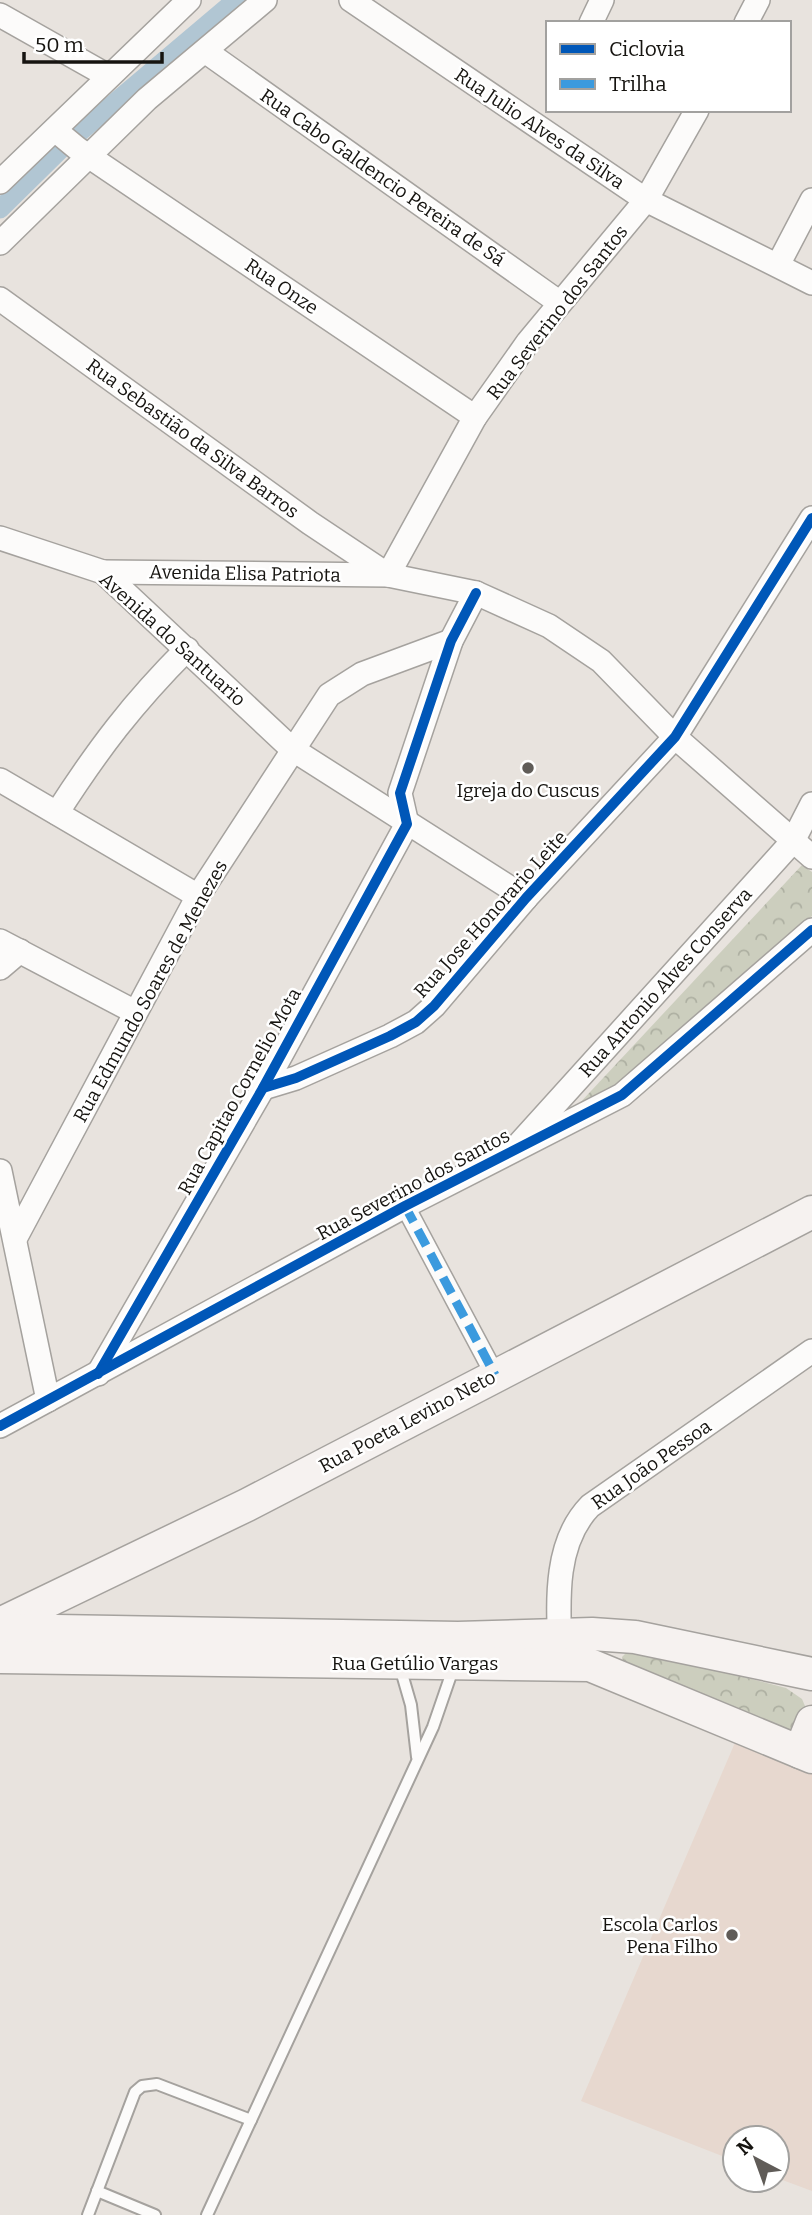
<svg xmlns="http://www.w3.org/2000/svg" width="812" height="2215" viewBox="0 0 812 2215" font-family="Bitter,serif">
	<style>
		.education { fill: #e7d8cf }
		.park { fill: url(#park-crowns) }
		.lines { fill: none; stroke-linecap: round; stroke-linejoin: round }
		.canal { stroke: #b1c6d3; stroke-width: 19 }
		.service-casing { stroke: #a5a29e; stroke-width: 14 }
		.pedestrian-casing { stroke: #a5a29e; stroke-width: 21 }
		.minor-casing { stroke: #a5a29e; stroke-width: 26 }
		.secondary-casing { stroke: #a5a29e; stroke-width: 35 }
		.service { stroke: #fcfbfa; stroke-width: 10 }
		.pedestrian { stroke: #fcfbfa; stroke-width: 18 }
		.minor { stroke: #fcfbfa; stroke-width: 23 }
		.secondary { stroke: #f6f2f0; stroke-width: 32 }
		.quiet { stroke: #3b9ade; stroke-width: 9; stroke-dasharray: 18 9; stroke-linecap: butt }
		.cycleway-casing { stroke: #fff; stroke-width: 15 }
		.cycleway { stroke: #0057b8; stroke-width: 10 }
		.poi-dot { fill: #605c58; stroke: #fff; stroke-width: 2.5 }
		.labels { text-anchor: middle; stroke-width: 5; stroke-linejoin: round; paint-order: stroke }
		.street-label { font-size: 19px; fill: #161410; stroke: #fff }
		.poi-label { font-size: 19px; fill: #161410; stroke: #fff }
	</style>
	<defs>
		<pattern id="park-crowns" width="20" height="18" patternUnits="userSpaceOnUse" patternTransform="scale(1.75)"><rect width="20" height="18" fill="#cccebe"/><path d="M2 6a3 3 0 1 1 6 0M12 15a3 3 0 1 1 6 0" fill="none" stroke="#aeb0a2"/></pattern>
	</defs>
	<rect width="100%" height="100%" fill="#e8e3de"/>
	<path class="education" d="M737,1738L812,1770V2191L777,2178V2138H735V2161L581,2101Z"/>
	<g class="park">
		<path d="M802,865L812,872V916L615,1089L577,1106Z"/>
		<path d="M631,1648L786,1688L802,1699L808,1713L800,1728L787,1734L625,1669L622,1657Z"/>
	</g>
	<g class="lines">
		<g class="canal">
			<path d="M74,137L236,0"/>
			<path d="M0,209L61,149"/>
		</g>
		<g class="service-casing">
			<g id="service">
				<path d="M400,1667L411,1705L417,1757"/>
				<path d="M97,2191L155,2215"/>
				<path d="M88,2215L135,2092L142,2086L157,2084L251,2120"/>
				<path d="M207,2215L433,1727L454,1666"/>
			</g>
		</g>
		<g class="pedestrian-casing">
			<path id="pedestrian" d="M405,1206L495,1375"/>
		</g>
		<g class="minor-casing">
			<g id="minor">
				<path d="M351,0L646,200L812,283"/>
				<path d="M0,15L108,76"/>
				<path d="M591,23L602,0"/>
				<path d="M746,23L758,0"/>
				<path d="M205,51L560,303"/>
				<path d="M55,130L78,149L475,417"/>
				<path d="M0,182L189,0"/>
				<path d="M0,243L147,99L265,0"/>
				<path d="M778,265L812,200"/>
				<path d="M0,299L310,523L388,575"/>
				<path d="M0,538L103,572L292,749L526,898"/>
				<path d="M103,572L388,575L476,593L549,626L601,661L675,737L812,857"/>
				<path d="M388,575L475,417L528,342L646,200L697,110"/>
				<path d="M0,780L198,896"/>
				<path d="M57,813C98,749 133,703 187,649"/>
				<path d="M0,941L135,1012"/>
				<path d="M0,968L20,951"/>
				<path d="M263,1088L296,1078L390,1036L416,1022L434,1006L526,898L675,737L812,518"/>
				<path d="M520,1143L793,841L812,804"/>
				<path d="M0,1171L48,1400"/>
				<path d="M16,1237L198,896L329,695L362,674L451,641"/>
				<path d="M98,1374L263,1088L407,824L400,793L451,641L476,593"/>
				<path d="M0,1426L405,1206L622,1095L812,930"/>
				<path d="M560,1651C558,1602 554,1543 590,1506L812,1351"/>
			</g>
		</g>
		<g class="secondary-casing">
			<g id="secondary">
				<path d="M0,1624L247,1505L812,1212"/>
				<path d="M0,1630L458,1638L592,1634L635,1637L812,1674"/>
				<path d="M0,1657L590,1665L812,1757"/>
				<path d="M800,1752L812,1722"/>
			</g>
		</g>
		<use href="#service" class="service"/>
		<use href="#pedestrian" class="pedestrian"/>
		<use href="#minor" class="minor"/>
		<use href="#secondary" class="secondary"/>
		<path class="quiet" d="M405,1206L495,1375"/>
		<g class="cycleway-casing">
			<g id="cycleway">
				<path d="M263,1088L296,1078L390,1036L416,1022L434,1006L526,898L675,737L812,518"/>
				<path d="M98,1374L263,1088L407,824L400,793L451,641L476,593"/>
				<path d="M0,1426L405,1206L622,1095L812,930"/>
			</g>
		</g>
		<use href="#cycleway" class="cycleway"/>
	</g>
	<g class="poi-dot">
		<circle cx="528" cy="768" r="7"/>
		<circle cx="732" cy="1935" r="7"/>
	</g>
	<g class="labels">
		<g class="street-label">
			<text transform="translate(540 128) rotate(34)" y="7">Rua Julio Alves da Silva</text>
			<text transform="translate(383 177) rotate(35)" y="7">Rua Cabo Galdencio Pereira de Sá</text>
			<text transform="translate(282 286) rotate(34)" y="7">Rua Onze</text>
			<text transform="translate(557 312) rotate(-52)" y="7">Rua Severino dos Santos</text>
			<text transform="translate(193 438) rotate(36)" y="7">Rua Sebastião da Silva Barros</text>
			<text transform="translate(245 573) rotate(1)" y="7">Avenida Elisa Patriota</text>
			<text transform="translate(173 639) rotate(42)" y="7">Avenida do Santuario</text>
			<text transform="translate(490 914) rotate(-48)" y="7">Rua Jose Honorario Leite</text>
			<text transform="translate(665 982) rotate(-48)" y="7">Rua Antonio Alves Conserva</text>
			<text transform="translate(150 991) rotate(-61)" y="7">Rua Edmundo Soares de Menezes</text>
			<text transform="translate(239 1091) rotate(-61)" y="7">Rua Capitao Cornelio Mota</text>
			<text transform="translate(413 1184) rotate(-28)" y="7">Rua Severino dos Santos</text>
			<text transform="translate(407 1421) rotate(-28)" y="7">Rua Poeta Levino Neto</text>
			<text transform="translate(651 1464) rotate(-35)" y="7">Rua João Pessoa</text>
			<text x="415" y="1670">Rua Getúlio Vargas</text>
		</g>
		<g class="poi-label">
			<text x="528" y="797">Igreja do Cuscus</text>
			<text x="718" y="1931" text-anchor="end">Escola Carlos<tspan x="718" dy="22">Pena Filho</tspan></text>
		</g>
	</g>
	<rect x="546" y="21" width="245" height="91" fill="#ffffff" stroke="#a2a19f" stroke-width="2"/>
	<rect x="560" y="44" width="35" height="10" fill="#0057b8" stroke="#a2a19f" stroke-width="2"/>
	<text x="609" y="56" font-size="21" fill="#161410">Ciclovia</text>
	<rect x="560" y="79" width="35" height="10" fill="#3b9ade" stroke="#a2a19f" stroke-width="2"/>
	<text x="609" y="91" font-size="21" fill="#161410">Trilha</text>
	<g transform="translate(756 2159) rotate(319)"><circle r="33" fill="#ffffff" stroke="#a2a19f" stroke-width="2"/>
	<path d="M0-5L12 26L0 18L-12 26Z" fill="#605c58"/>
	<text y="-10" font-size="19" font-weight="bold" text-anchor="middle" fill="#161410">N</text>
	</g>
	<path d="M24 52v10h138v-10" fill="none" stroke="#161410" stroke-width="3.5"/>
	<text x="35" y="52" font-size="21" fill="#161410" stroke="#ffffff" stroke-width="5" paint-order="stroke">50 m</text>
</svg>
